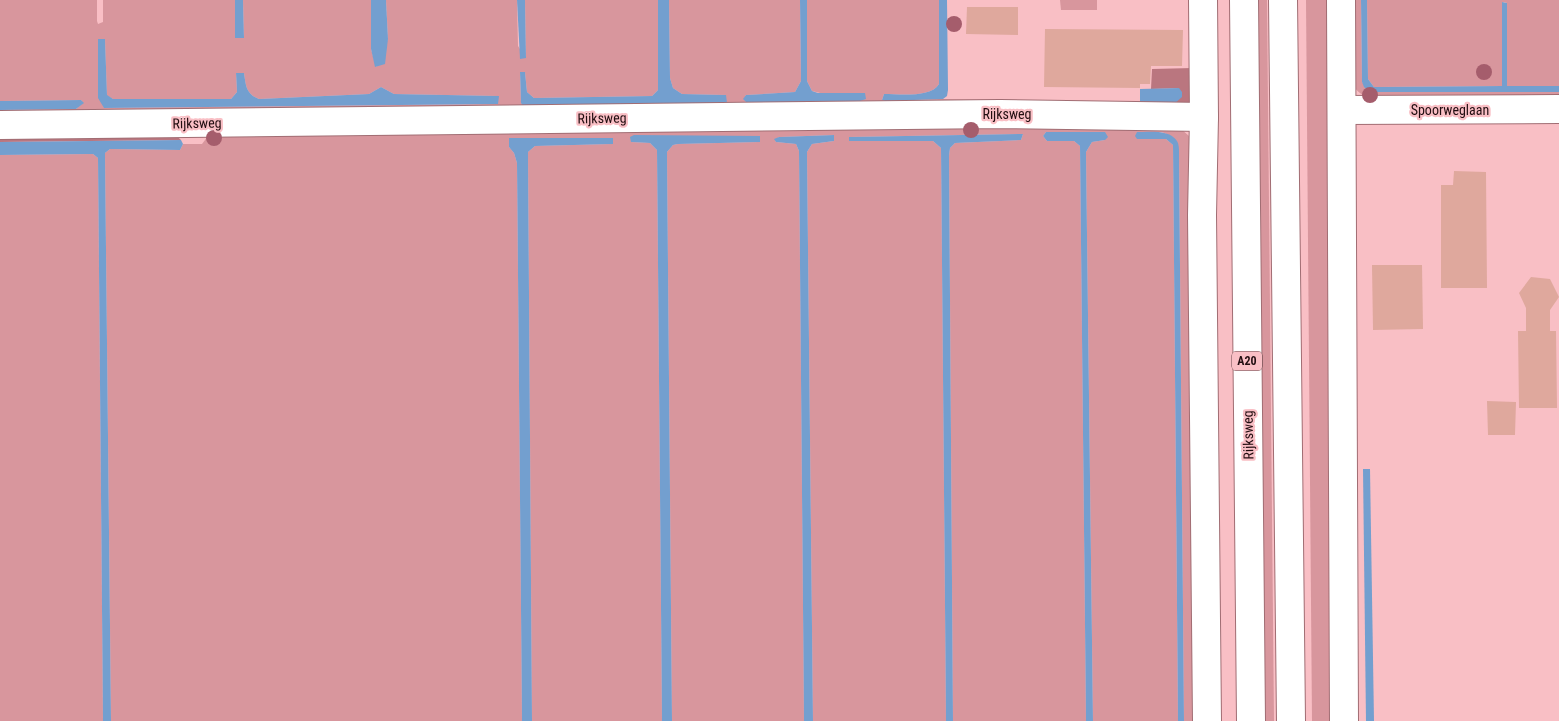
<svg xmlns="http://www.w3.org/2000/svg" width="1559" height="721" viewBox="0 0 1559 721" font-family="'Roboto Condensed',sans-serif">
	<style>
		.green { fill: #d8969d; fill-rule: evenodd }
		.forest { fill: #ba767f }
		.water { fill: #739fcf }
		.building { fill: #dfa89d }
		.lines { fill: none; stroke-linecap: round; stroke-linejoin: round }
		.minor-casing { stroke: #a16d73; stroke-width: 30 }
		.highway-casing { stroke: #a16d73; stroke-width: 30 }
		.minor { stroke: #fff; stroke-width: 28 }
		.highway { stroke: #fff; stroke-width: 28 }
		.tree { fill: #a55d6c }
		.labels { text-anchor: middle; stroke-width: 4.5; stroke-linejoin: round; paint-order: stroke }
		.shield { fill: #f9bfc5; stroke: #624347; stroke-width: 1 }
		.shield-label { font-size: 12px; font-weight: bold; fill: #220e11 }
		.street-label { font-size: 14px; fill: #220e11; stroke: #f9bfc5 }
	</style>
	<rect width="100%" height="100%" fill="#f9bfc5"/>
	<g class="green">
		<path d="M0,0H97V21L98,24L103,22V0H235L236,38L244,37L243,0H371V49L376,67L388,39L386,0H517L518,46L526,58L525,0H658V90L652,96L534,98L527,92L525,72L520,73L521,102L523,106L726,95L682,94L673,88L670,78L669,0H800L801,81L795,92L746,95L744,99L747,103L857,102L812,91L807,81V0H939V84C931,98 900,94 884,94L882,100L886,101L943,99L1020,100L1016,108L0,119V110L76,109L83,103L81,100L0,101ZM98,39H105L107,96L113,99H231L237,92L236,73H244C246,86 246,94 259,99L369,94L381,87L394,94L498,96V104L104,108Z"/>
		<path d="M1060,0H1097V10H1061Z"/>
		<path d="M1256,0H1267L1274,721H1263Z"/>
		<path d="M1306,0H1331L1336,721H1312Z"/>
		<path d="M1348,0H1361L1362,82L1370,92H1559V104L1369,98C1362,95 1358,92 1353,86Z"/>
		<path d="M1367,0H1559V86H1507V3L1504,2H1502V86L1374,87L1368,79Z"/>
		<path d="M674,124L1181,129L1189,136L1198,721H1184L1179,153L1173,137L1162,132H1137L1138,139H1166L1173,145L1178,721H1093L1086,152L1092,142L1105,140V132H1046L1043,136L1047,141H1074L1080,146L1086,721H953L949,156L950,148L955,143L1021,140L1023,134L849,137V141H933L941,148L946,721H813L807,152L812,144L834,141V135L779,137L775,140L776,142L796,144L799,151L804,721H672L667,152L673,145L678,144L759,142H631L650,143L657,150L662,721H532L528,152L535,146L612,144L613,139L510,138L509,147L514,153L517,163L522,721H111L105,153L110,149L180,150L183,144H202L208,136Z"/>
		<path d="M93,154L98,158L103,721H0V155Z"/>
	</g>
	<g class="forest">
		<path d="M1193,68V104H1174L1179,88L1151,89L1152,69Z"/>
		<path d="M172,132L181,140L0,142V133Z"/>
	</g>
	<g class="water">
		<path d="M235,0H243L244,38H235Z"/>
		<path d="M371,0H386L388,39L385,64L375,67L371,49Z"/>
		<path d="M517,0H525L526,58L520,59Z"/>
		<path d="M658,0H669L670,78L673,88L682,94L726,95L727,103L523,106L521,103L520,72H525L527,92L534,98L652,96L658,90Z"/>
		<path d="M800,0H807V81L812,91L818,93H865L866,99L857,102L747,103L743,99L746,95L795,92L801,81Z"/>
		<path d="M939,0H947L948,90L947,96L943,99L885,101L882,100L884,94C900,94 931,98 939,84Z"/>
		<path d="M1361,0H1367L1368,79L1374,87L1502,86V2L1507,3V86H1559V92H1370L1364,87L1362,82Z"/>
		<path d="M98,39H105L107,95L113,99H231L237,92L236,73H244C246,86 246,94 259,99L369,94L381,87L394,94L499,96L498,104L104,108L98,98Z"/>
		<path d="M1179,88L1182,92V97L1174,104L1140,105V89Z"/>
		<path d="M81,100L84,103L76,109L0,110V101Z"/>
		<path d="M1046,132H1105L1108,137L1105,140L1092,142L1086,152L1093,721H1086L1080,146L1074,141H1047L1043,136Z"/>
		<path d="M1137,132C1148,132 1170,129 1177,141C1179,144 1179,149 1179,153L1184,721H1178L1173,145L1166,139H1137L1135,136Z"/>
		<path d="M1023,134L1021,140L955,143L950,148L949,156L953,721H946L941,148L933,141H849V137Z"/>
		<path d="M634,135L760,136V142L678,144L673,145L667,152L672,721H662L657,150L650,143L631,142L630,137Z"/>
		<path d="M834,135V141L812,144L807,152L813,721H804L799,151L796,144L776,142L774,139L779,137Z"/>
		<path d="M509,138H613V144L535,146L528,152L532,721H522L517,163L514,153L509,147Z"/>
		<path d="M181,140L183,144L180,150L110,149L105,153L111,721H103L98,158L93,154L0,155V142Z"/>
		<path d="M1363,469H1370L1374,721H1366Z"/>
	</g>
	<g class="building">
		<path d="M967,7H1018V35L966,34Z"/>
		<path d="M1045,29L1183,30L1182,66H1151L1150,84H1140V88L1044,87Z"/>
		<path d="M1454,171L1486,172L1487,288H1441V185H1453Z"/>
		<path d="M1372,265H1422L1423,329L1373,330Z"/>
		<path d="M1531,277L1550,279L1559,297L1550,310V331H1556L1557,408H1519L1518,331H1526V308L1519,293Z"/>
		<path d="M1487,401L1516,402L1515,435H1488Z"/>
	</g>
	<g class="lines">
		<g class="minor-casing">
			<g id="minor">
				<path d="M1203,0L1204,117L1202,215L1207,721"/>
				<path d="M1341,0L1344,721"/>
				<path d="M1342,110L1559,109"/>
				<path d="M0,125L1000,114L1204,117"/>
			</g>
		</g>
		<g class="highway-casing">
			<g id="highway">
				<path d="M1244,0L1251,721"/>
				<path d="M1283,0L1291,721"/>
			</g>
		</g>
		<use href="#minor" class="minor"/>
		<use href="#highway" class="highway"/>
	</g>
	<g class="tree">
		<circle cx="954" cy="24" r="8"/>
		<circle cx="1484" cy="72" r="8"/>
		<circle cx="1370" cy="95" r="8"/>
		<circle cx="971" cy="130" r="8"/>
		<circle cx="214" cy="138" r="8"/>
	</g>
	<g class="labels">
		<rect class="shield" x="1232" y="351.5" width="30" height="19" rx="4"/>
		<g class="shield-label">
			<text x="1247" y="365">A20</text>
		</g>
		<g class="street-label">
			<text x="1450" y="115">Spoorweglaan</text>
			<text x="1007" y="119">Rijksweg</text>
			<text transform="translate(602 118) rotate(-1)" y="5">Rijksweg</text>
			<text transform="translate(197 123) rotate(-1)" y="5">Rijksweg</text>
			<text transform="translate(1248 435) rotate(-91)" y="5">Rijksweg</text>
		</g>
	</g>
</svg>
